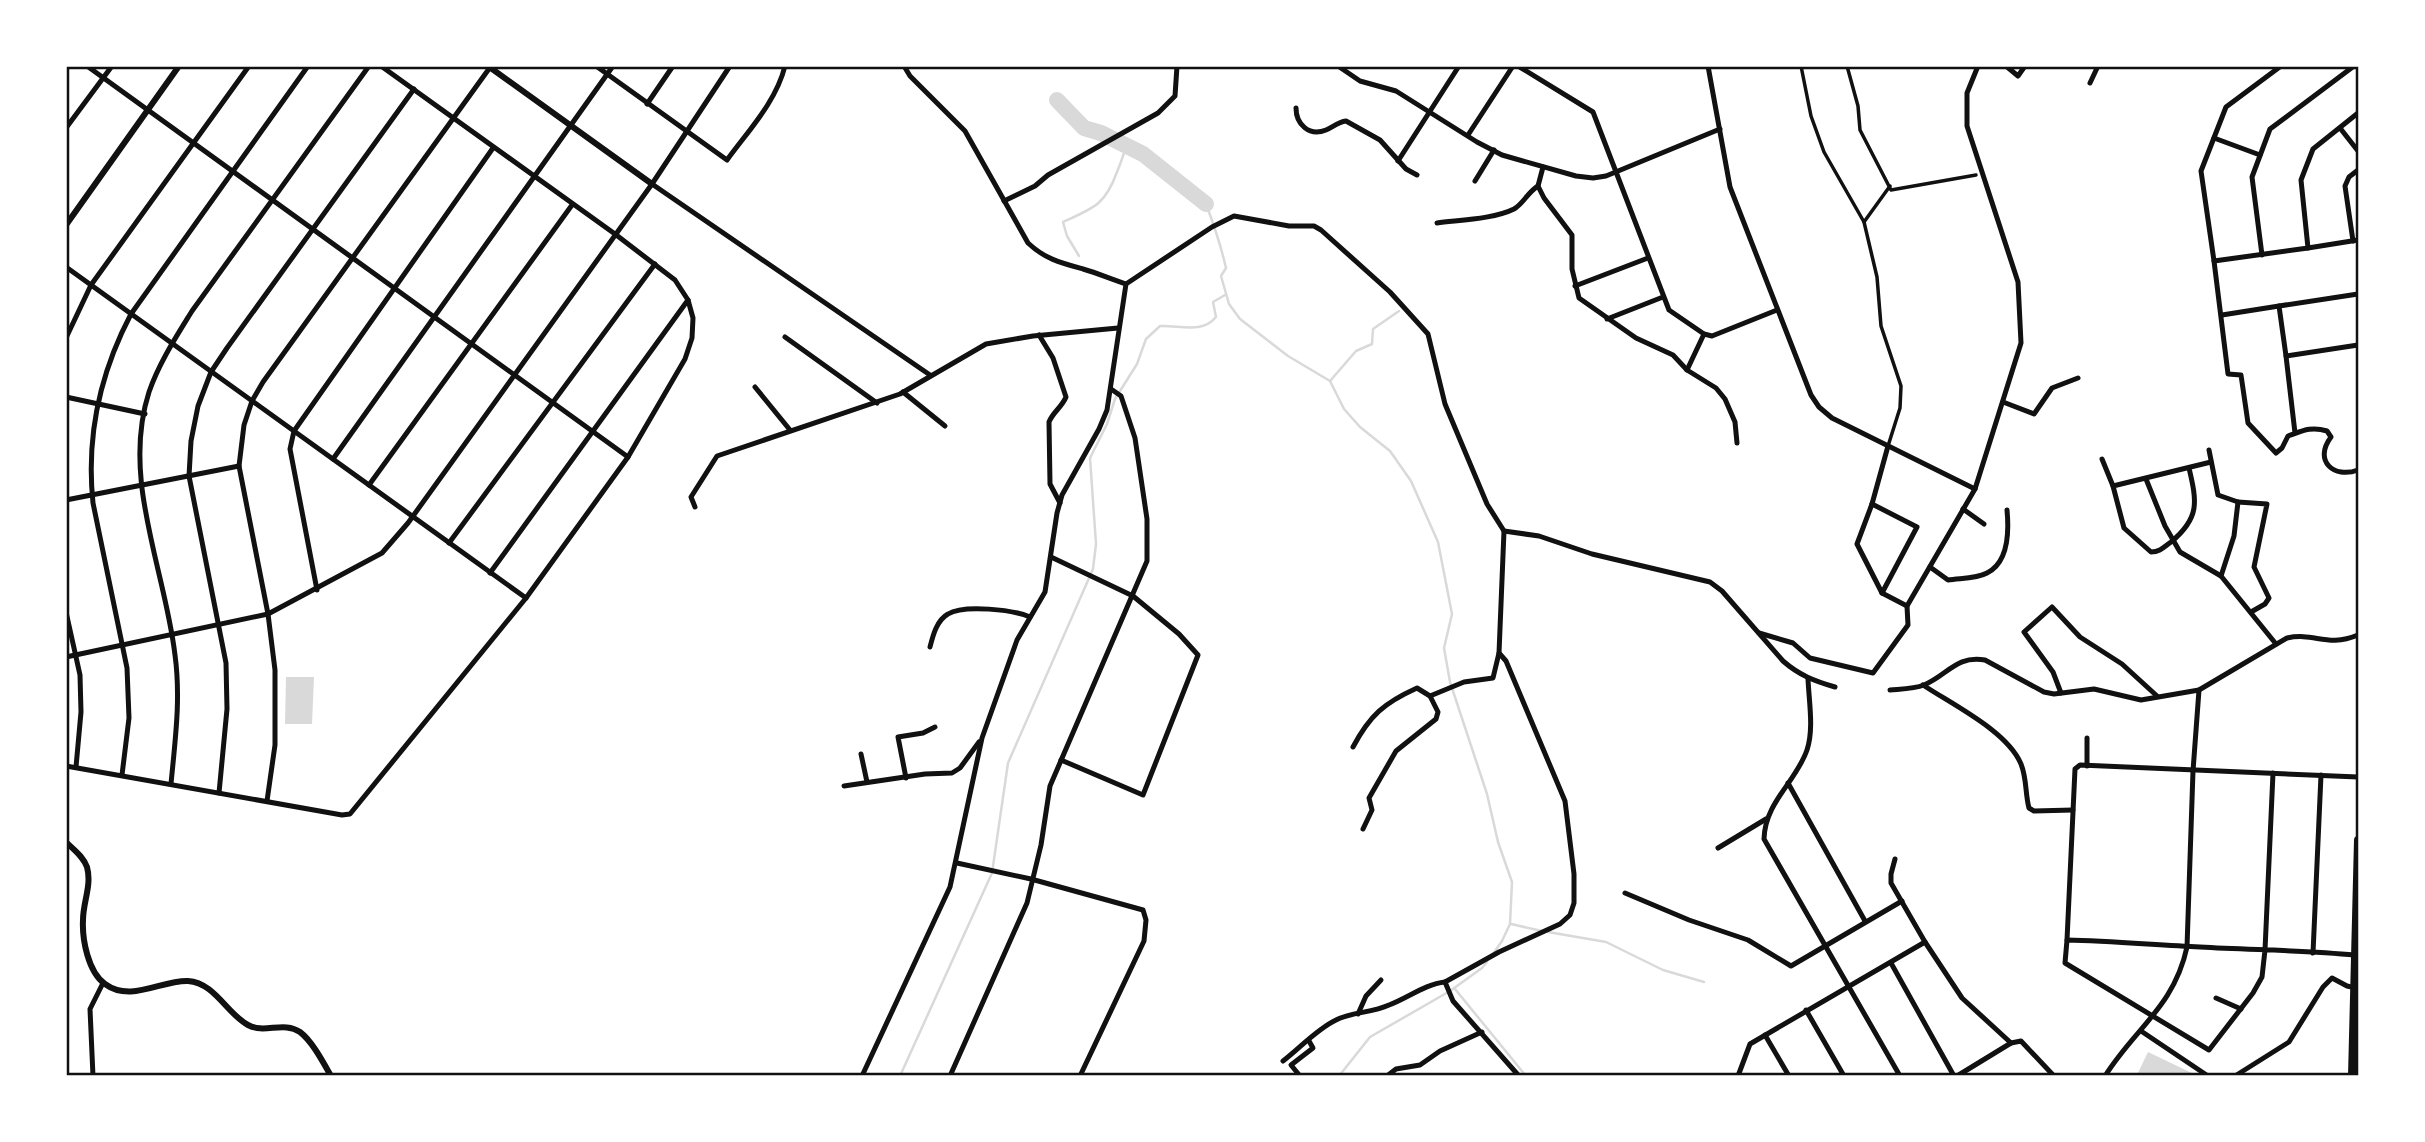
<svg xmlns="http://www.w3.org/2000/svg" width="2425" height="1142" viewBox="0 0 2425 1142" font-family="'Space Grotesk',sans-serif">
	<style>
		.water { fill: #d9d9d9 }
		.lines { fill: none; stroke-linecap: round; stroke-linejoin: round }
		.stream { stroke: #d9d9d9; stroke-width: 2.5 }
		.river { stroke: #d9d9d9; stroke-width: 16 }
		.pedestrian { stroke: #111; stroke-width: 3.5 }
		.minor { stroke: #111; stroke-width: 5 }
		.tertiary { stroke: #111; stroke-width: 6 }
		.primary { stroke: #111; stroke-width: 8 }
		.neatline { fill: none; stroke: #111; stroke-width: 2.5 }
	</style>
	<rect width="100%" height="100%" fill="#fff"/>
	<g class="water">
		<path d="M286,677H314L312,724H285Z"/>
		<path d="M2148,1052L2196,1075H2137Z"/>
	</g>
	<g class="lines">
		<g class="stream">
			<path d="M1206,204C1214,225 1221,246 1226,268L1221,276L1229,304L1240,319L1288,356L1330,381L1344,409L1360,427L1390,451L1411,481L1438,542L1452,614L1444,648L1450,682L1487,794L1498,842L1512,882L1510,924L1502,941L1493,954"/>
			<path d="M1079,256L1067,236L1063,222C1094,208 1105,205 1117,172C1121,162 1124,155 1126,145"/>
			<path d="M1330,381L1356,351L1372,344L1373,329L1399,311"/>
			<path d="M1511,924L1542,931"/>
			<path d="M1548,932L1606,942L1663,970L1704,982"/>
			<path d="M1455,989L1526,1076"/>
			<path d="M859,1076L869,1074L875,1076"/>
			<path d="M900,1076L992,873L1008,763L1093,569L1096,544L1090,458L1107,424L1115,399L1137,364L1146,339L1160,326C1180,325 1202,334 1216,317L1213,302L1225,295"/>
			<path d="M1339,1076L1370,1037L1450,991L1482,968L1487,962"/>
		</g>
		<path class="river" d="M1057,100L1084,128L1101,133L1143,154L1206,204"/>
		<g class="pedestrian">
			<path d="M1801,66L1811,116L1824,152L1864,222"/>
			<path d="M1847,66L1858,106L1860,130L1891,190L1976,175"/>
			<path d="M1888,446L1900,408L1901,386L1881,326L1877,277L1864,222L1890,186"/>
		</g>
		<g class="minor">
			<path d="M87,66L628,457"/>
			<path d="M596,66L727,160C748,131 776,102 785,66"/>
			<path d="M904,66L910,76L965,131L1028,243C1045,259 1061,263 1083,269C1097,273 1111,279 1126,284"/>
			<path d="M1338,66L1360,81L1396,91L1477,142L1502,155L1576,176L1593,178L1606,176L1720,129"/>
			<path d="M1518,66L1593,112L1669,310L1704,334L1712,336L1777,310"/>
			<path d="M1708,66L1730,187L1811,395L1819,407L1832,418L1975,489L2021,343L2018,282L1967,126V93L1978,66"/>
			<path d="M2006,66L2018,76L2025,66"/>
			<path d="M2281,66L2226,107L2201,171L2214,261L2308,248L2301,180L2313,149L2358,113"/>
			<path d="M2090,83L2098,66"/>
			<path d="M647,104L673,66"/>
			<path d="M1296,108C1296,124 1309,137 1326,130C1333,127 1338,122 1346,121L1380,140L1406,169L1417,175"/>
			<path d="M66,128L112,66"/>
			<path d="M2340,128L2358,151"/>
			<path d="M1468,135L1513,66"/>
			<path d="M2214,138L2260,155"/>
			<path d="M1398,161L1459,66"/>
			<path d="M1543,167L1538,186L1544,198L1572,235V269L1579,298L1636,338L1673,355L1687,370L1716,388L1725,399L1735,422L1737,443"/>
			<path d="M1475,181L1494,150"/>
			<path d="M652,184L930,375"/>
			<path d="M1004,201L1035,186L1048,175L1158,113L1175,96L1177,66"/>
			<path d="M1437,223C1459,220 1494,219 1514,209C1523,204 1528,192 1538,186"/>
			<path d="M2353,241L2345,186L2349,177L2358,170"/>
			<path d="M2308,248L2358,240"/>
			<path d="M2262,255L2252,177L2270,129L2354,66"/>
			<path d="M2214,261L2228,374L2241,375L2248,423L2276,453L2282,448L2288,436C2302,431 2311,426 2327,431L2331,437C2313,461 2334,479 2358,470"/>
			<path d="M66,267L526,598"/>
			<path d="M1575,286L1648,258"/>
			<path d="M2358,294L2279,306L2286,356L2358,345"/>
			<path d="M2222,315L2279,306"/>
			<path d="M1607,319L1663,297"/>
			<path d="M1039,335L1053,358L1066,397C1062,407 1053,412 1049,422L1050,484L1060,503"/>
			<path d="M785,337L877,403"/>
			<path d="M66,338L91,285L249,66"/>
			<path d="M2286,356L2295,433"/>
			<path d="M1687,370L1704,334"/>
			<path d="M755,387L790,430"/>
			<path d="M903,392L945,426"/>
			<path d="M66,397L145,414"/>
			<path d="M2003,402L2034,414L2052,388L2078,378"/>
			<path d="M1888,446L1872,504L1857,544L1882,593L1907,606"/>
			<path d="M2209,450L2218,495L2238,502L2267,504L2254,567L2269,598L2265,604L2251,612"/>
			<path d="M333,459L613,66"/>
			<path d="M2102,459L2113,486L2124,528L2151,552C2160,552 2164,547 2171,542C2200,518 2197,502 2189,468"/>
			<path d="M2146,479L2165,526L2180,552L2221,576L2276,644"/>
			<path d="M369,485L572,205"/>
			<path d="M2113,486L2211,462"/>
			<path d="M66,500L239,466"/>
			<path d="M1872,504L1917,527L1882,593"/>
			<path d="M695,507L691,497L717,456L900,394L986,344L1033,336L1118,328"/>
			<path d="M1963,509L1984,524"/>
			<path d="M1504,531L1539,536L1592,554L1710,582L1722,591L1783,661C1799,675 1814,681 1835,687"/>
			<path d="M449,543L655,264"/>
			<path d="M1051,557L1133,596L1179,634L1198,655L1143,795L1061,760"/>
			<path d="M1930,567L1948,580C1960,578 1976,579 1987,573C2009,562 2009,531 2007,510"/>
			<path d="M490,573L688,300"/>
			<path d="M2221,576L2234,536L2238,502"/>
			<path d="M317,590L290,449L294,431L493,148"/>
			<path d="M66,612L80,675L81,712L76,767"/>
			<path d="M1759,633L1793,643L1810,658L1873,673L1908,625L1907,606L1975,489"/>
			<path d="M930,647C933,635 937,620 948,614C964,604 1014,610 1030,617"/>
			<path d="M66,657L268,614L382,553L408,523L652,184L730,66"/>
			<path d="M1808,679C1809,702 1814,729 1807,750C1796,782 1765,802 1764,839L1900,1076"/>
			<path d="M1923,685C1953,705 2007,731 2021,764C2027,779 2025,793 2029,808L2034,811L2073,810"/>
			<path d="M1890,690C1901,689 1914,689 1924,685C1948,675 1956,655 1985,660L2044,692L2054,694L2094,689L2141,700L2199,690L2287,638C2315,632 2327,648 2358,635"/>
			<path d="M2061,693L2053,672L2024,632L2052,607L2080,637L2122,664L2157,696"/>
			<path d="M2087,738V766"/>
			<path d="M1353,747C1370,715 1384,703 1417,688L1430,696L1464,682L1493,678L1499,653"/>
			<path d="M861,754L867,782"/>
			<path d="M66,766L342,815L350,814L526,598L628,457L685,359L692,338L693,318L688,300L675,280L615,234L381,66"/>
			<path d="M2273,773L2265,950L2262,977L2253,993L2209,1050L2065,963L2067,940C2111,941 2156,945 2200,947C2252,950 2304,950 2355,955"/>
			<path d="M122,775L129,718L127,668L93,503C86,436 100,373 131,314L308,66"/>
			<path d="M906,778L898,737L923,733L935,727"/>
			<path d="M1788,783L1865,921"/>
			<path d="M171,784C175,741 181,699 175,655C165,569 121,479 149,392C159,363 176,337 192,311L369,66"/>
			<path d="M844,786L925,774L952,773L960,768L979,742"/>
			<path d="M219,793L227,709L226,663L189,476L191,441L198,406L211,372L227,348L414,89"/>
			<path d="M267,801L275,745V670L268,614L239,466L244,425L252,401L263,382L491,66"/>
			<path d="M1363,829L1372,810L1369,798L1396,751L1436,719L1438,712L1430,696"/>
			<path d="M1718,848L1766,819"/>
			<path d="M1895,859L1891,874V883L1925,942L1962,998L2011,1043"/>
			<path d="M957,863L1031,879L1143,910L1146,920L1144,941L1080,1076"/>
			<path d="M1625,893L1689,920L1748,940L1791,966L1902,901"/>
			<path d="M2067,940L2075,769L2080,765L2358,777"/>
			<path d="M2313,953L2321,775"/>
			<path d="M1891,963L1954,1076"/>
			<path d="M2216,998L2241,1009"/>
			<path d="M1806,1010L1844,1076"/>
			<path d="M1358,1014L1366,996L1381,980"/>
			<path d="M2141,1031L2208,1076"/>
			<path d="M1765,1035L1789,1076"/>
			<path d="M1283,1061C1300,1048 1317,1029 1336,1020C1351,1012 1372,1013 1389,1005C1408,998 1425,984 1445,982"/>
			<path d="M93,1076L90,1009L103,983"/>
			<path d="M862,1076L950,887L982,738L1017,640L1045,592L1057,513L1062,495L1099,429L1107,410L1126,284L1212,227L1234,216L1289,226H1314L1321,230L1390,292L1428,334L1445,404L1487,504L1504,531L1499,653L1506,661L1565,801L1574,874V903L1570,915L1560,924L1499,952L1445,982L1453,1001L1519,1076"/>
			<path d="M950,1076L1027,903L1041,845L1050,786L1147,561V519L1135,438L1121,396L1111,389"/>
			<path d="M1300,1076L1291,1065L1313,1048L1309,1041"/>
			<path d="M1387,1076L1396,1069L1420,1065L1440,1051L1482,1032"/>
			<path d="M1738,1076L1750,1044L1925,942"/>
			<path d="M1957,1076L2011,1043L2021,1041L2054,1076"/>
			<path d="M2105,1076C2135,1028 2174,1007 2187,947L2193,771L2199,690"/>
			<path d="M2235,1076L2289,1042L2323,987L2332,978L2347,986L2356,988"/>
		</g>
		<g class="tertiary">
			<path d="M488,66L652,184"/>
			<path d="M66,225L179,66"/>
			<path d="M66,842C74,850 83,856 87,867C92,885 83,902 83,920C82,939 88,972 105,984C131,1003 161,980 188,981C215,983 226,1013 248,1025C264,1034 284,1021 300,1032C312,1041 323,1062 331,1076"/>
		</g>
		<path class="primary" d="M2352,1076L2358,840"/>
	</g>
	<rect width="2425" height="1142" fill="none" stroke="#ffffff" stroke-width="136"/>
	<rect x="68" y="68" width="2289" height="1006" class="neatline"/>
</svg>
